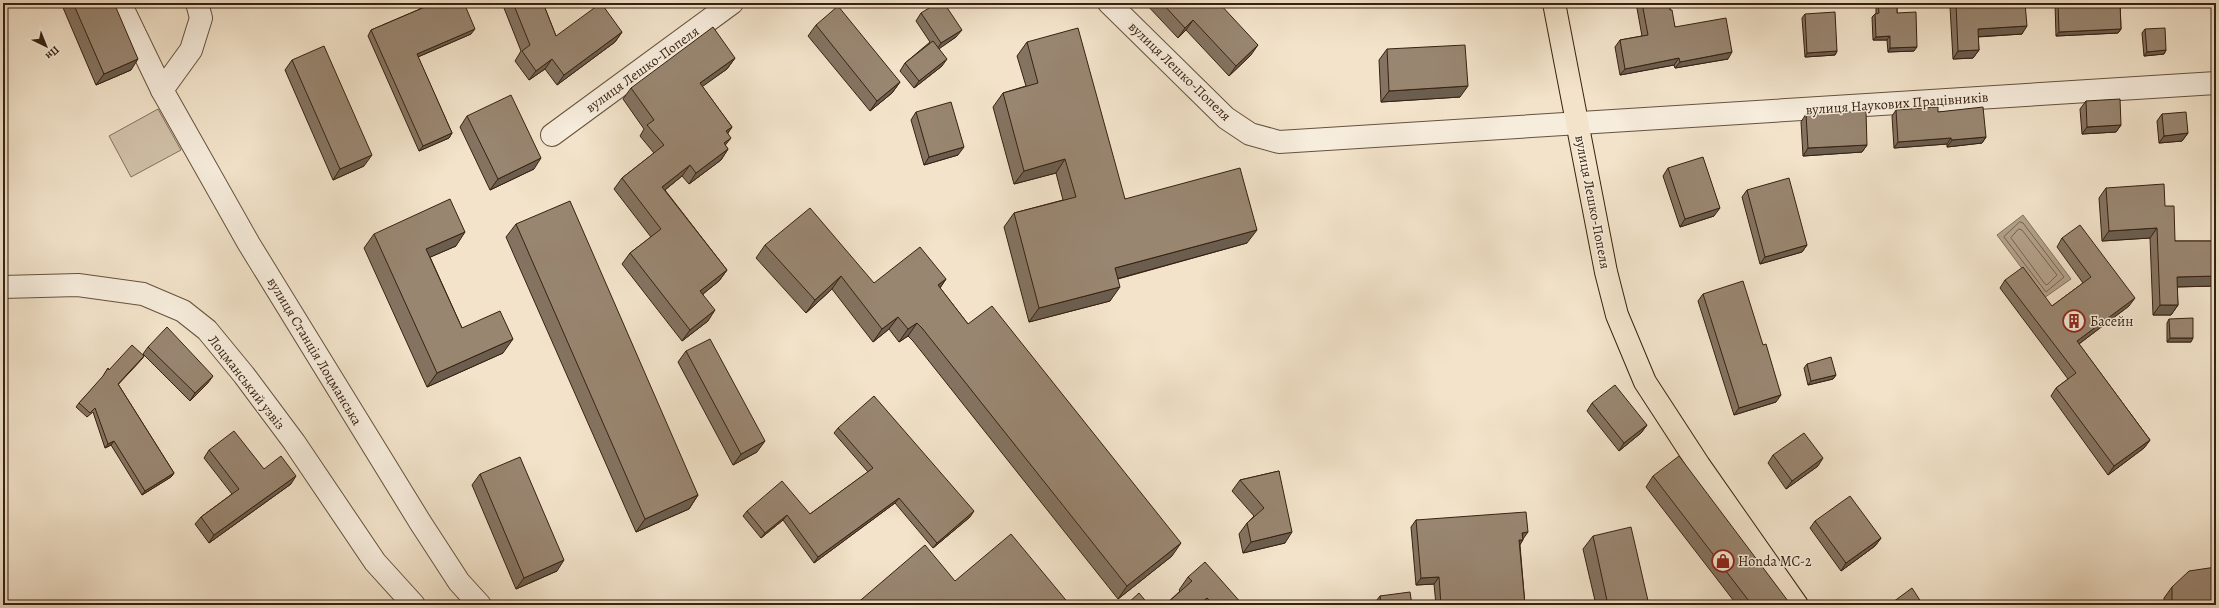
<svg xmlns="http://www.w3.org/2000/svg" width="2219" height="608" viewBox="0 0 2219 608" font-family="Alegreya,serif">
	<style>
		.green { fill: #d2c2aa; stroke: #85725d }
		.water { fill: #b3a18b; stroke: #826e5a }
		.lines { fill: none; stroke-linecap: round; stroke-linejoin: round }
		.shore { stroke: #76614e; stroke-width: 1 }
		.minor-casing { stroke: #66523e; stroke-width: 24 }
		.major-casing { stroke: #382110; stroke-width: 24 }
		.minor { stroke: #f7eddd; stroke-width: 22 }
		.major { stroke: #f2e3ca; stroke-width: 22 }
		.wall { fill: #847361; stroke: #382110 }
		.shaded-wall { fill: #6b5e4f; stroke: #382110 }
		.building { fill: #998671; stroke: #382110 }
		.labels { text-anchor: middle; stroke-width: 3; stroke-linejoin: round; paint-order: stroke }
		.street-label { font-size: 14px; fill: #382110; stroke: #f7eddd }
		.poi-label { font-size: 14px; fill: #382110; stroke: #f7eddd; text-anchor: start }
	</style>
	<rect width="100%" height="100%" fill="#f2e3ca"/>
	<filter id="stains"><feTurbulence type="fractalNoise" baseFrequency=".005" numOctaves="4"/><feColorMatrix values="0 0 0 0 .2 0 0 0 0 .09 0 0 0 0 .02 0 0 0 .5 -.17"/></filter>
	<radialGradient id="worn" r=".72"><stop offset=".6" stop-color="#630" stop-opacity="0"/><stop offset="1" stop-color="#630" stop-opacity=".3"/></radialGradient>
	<path class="green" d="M158,109L181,150L131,177L109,136Z"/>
	<path class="water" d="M2023,215L2071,279L2044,298L1997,235Z"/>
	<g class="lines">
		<g class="shore">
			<path d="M2020,222L2023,223L2064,277L2046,292L2004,237Z"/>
			<path d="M2019,229L2022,230L2057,275L2047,285L2045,284L2011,238Z"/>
		</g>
		<g class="minor-casing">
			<g id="minor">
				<path d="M120,3L162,90L249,244L420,522L459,582L480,605"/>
				<path d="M1109,3L1226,118L1250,134L1279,142L2216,83"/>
				<path d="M162,90L191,50L201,18L197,3"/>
				<path d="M552,135L732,3"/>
				<path d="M3,287L78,285L143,294L183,311L207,330L244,375L294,442L375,562L414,605"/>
			</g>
		</g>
		<g class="major-casing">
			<path id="major" d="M1554,3L1606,272L1617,315L1645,382L1699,465L1797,605"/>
		</g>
		<use href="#minor" class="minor"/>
		<use href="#major" class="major"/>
	</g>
	<g class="wall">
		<path d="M61,3H114L131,70L96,85Z"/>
		<path d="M418,3H464L471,34L418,57L452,133L449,138L419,151L368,36L371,30L420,9Z"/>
		<path d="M502,3H543L556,36L622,32L615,42L557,85L545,69L529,80L515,61L521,51Z"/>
		<path d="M1145,3H1219L1251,55L1229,76L1186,30L1178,38Z"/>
		<path d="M1636,3H1669L1670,10L1675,27L1728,59L1675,68L1674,65L1620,75L1615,47L1620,40L1642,36Z"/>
		<path d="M1877,3H1897V13L1914,51L1888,52L1887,40H1873L1872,17L1875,14H1876V5Z"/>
		<path d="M1953,3H2025L2022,34L1978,37L1979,50L1973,58L1953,59L1950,7Z"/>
		<path d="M2055,3H2120L2121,29L2118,33L2056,36Z"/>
		<path d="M921,13L956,37L939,48L942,66L914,88L900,71L905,63L930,42L916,21Z"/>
		<path d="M1805,14L1837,51L1835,55L1805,57L1802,18Z"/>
		<path d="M816,25L900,82L892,93L870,111L808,36Z"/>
		<path d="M2145,29L2166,50L2164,54L2144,56L2142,33Z"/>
		<path d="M1027,42L1125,199L1247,243L1118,279L1110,301L1029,322L1004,227L1014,213L1063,200L1056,173L1014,184L993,107L1003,93L1026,86L1017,56Z"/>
		<path d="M1387,49L1460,97L1381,102L1379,60Z"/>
		<path d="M735,58L727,69L702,86L732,127L728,133L725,145L728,149L721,160L689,184L682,176L665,190L727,270L719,281L703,294L708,321L682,341L622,264L630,253L651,237L614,189L622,178L654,153L640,136L644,129L623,99L631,88Z"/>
		<path d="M292,60L364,166L333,180L285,70Z"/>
		<path d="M2086,101L2121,125L2116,132L2082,134L2080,109Z"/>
		<path d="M1896,110L1938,112L1986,137L1982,143L1947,147V144L1894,148L1892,116Z"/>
		<path d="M916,112L958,155L924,165L911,120Z"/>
		<path d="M1806,114L1867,145L1862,152L1803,156L1801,122Z"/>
		<path d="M2162,114L2188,133L2182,141L2159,143L2157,121Z"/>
		<path d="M467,116L534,169L490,190L460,127Z"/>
		<path d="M1668,168L1714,216L1680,227L1663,176Z"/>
		<path d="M2106,188L2165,206L2175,241H2216V286L2177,287L2178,305L2171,315H2153L2150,238L2102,241L2099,198Z"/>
		<path d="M1747,190L1807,245L1802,252L1760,264L1742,197Z"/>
		<path d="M516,224L698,495L689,509L636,532L506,237Z"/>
		<path d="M374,234L456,246L430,257L462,328L503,353L427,387L364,248Z"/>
		<path d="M2062,238L2129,306L2079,344L2150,440L2144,448L2108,475L2051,396L2056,388L2068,379L2000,288L2005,280L2052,306L2083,283L2057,247Z"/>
		<path d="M765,245L874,283L946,279L940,288L968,324L1172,556L1118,599L913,341L908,336L899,342L889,329L873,342L832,289L806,313L756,258Z"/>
		<path d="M1703,294L1776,402L1734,415L1698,301Z"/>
		<path d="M2169,319L2191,342H2167V323Z"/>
		<path d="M148,347L208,383L190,401L143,354Z"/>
		<path d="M686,351L757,452L733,465L678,362Z"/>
		<path d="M144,356L141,360L118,384L174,473L171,477L142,495L111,445L105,448L93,412L87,417L76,407L79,403L102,378L108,368L109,370Z"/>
		<path d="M1807,364L1836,375L1833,379L1808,385L1804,368Z"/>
		<path d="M1592,403L1647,425L1641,433L1619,451L1587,411Z"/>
		<path d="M838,428L970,517L933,548L895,503L814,563L783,520L761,538L743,516L747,511L810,514L868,472L834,433Z"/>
		<path d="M209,450L264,469L291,484L209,543L195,524L201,517L232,494L204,458Z"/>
		<path d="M1773,455L1818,466L1786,489L1768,463Z"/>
		<path d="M1279,471L1285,543L1243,553L1239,534L1247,523L1254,516L1232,491L1240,480Z"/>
		<path d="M480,474L557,571L516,589L472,485Z"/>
		<path d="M1653,476L1791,605H1737L1646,487Z"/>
		<path d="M2216,484V513L2214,486Z"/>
		<path d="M1416,520L1523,539L1520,545L1525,605H1436L1434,584L1416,585L1411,527Z"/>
		<path d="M1815,521L1881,538L1875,546L1841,571L1810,528Z"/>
		<path d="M1593,536L1649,605H1596L1583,549Z"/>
		<path d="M1188,577L1243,605H1165L1180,591L1179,590Z"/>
		<path d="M2172,587L2216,605H2164V598Z"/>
		<path d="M1380,596L1412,605H1373Z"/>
	</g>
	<g class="shaded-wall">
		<path d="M1193,20L1186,30L1178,38L1185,28Z"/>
		<path d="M2027,26L2022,34L1972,37L1978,29Z"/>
		<path d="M475,29L471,34L413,59L417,54Z"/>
		<path d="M2121,29L2118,33L2056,36L2059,32Z"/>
		<path d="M962,30L956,37L936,51L941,43Z"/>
		<path d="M622,32L615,42L557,85L564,75Z"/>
		<path d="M1890,36L1887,40H1873L1876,37Z"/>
		<path d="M1258,45L1251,55L1229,76L1236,66Z"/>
		<path d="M1917,47L1914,51L1888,52L1890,48Z"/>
		<path d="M1979,50L1973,58L1953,59L1958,51Z"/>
		<path d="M2166,50L2164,54L2144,56L2147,52Z"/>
		<path d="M1837,51L1835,55L1805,57L1807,53Z"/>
		<path d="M1732,52L1728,59L1675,68L1680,62Z"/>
		<path d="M735,58L727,69L692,94L700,83Z"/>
		<path d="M1679,58L1674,65L1620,75L1625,69Z"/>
		<path d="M138,59L131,70L96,85L104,74Z"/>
		<path d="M552,59L545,69L529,80L536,71Z"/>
		<path d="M947,59L942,66L914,88L919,81Z"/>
		<path d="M900,82L892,93L870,111L877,101Z"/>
		<path d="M1468,86L1460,97L1381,102L1389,91Z"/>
		<path d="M2121,125L2116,132L2082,134L2087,127Z"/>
		<path d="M732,127L724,138L726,131Z"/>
		<path d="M452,133L449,138L419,151L423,146Z"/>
		<path d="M2188,133L2182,141L2159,143L2164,136Z"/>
		<path d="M1986,137L1982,143L1947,147L1952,140Z"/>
		<path d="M731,138L723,148L724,143Z"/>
		<path d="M1951,138L1947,144L1894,148L1898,142Z"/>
		<path d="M1867,145L1862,152L1803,156L1808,148Z"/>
		<path d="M964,147L958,155L924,165L929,157Z"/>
		<path d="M728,149L721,160L689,184L696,173Z"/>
		<path d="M372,155L364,166L333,180L340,169Z"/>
		<path d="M541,158L534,169L490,190L498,179Z"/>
		<path d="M1065,159L1056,173L1014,184L1024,171Z"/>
		<path d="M690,165L682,176L655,198L662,187Z"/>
		<path d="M1720,208L1714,216L1680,227L1685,219Z"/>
		<path d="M2157,228L2150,238L2102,241L2109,231Z"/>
		<path d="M1257,230L1247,243L1105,282L1115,268Z"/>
		<path d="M465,232L456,246L417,263L426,249Z"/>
		<path d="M1807,245L1802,252L1760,264L1765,257Z"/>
		<path d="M727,270L719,281L693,302L700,291Z"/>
		<path d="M841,276L832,289L806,313L815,300Z"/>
		<path d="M2216,276V286L2170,287L2177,277Z"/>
		<path d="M946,279L937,292L938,285Z"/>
		<path d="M1120,287L1110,301L1029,322L1039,308Z"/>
		<path d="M2135,298L2129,306L2072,349L2077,341Z"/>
		<path d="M2160,305H2178L2171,315H2153Z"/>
		<path d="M715,310L708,321L682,341L690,330Z"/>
		<path d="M898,317L889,329L873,342L882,329Z"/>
		<path d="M917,323L908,336L899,342L908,329Z"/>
		<path d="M2170,338H2193L2191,342H2167Z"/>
		<path d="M513,339L503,353L427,387L437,373Z"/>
		<path d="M144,356L141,360L115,388L118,384Z"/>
		<path d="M1836,375L1833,379L1808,385L1811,381Z"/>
		<path d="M213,376L208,383L190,401L195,393Z"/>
		<path d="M1781,395L1776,402L1734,415L1739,408Z"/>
		<path d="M1647,425L1641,433L1619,451L1624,443Z"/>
		<path d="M2150,440L2144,448L2108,475L2114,466Z"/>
		<path d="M114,441L111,445L105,448L108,444Z"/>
		<path d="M765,441L757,452L733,465L741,454Z"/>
		<path d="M1823,458L1818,466L1786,489L1792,481Z"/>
		<path d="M174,473L171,477L142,495L145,491Z"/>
		<path d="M296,476L291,484L209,543L214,535Z"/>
		<path d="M698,495L689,509L636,532L645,519Z"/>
		<path d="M899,498L895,503L814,563L818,557Z"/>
		<path d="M974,511L970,517L933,548L937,543Z"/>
		<path d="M787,515L783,520L761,538L765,533Z"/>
		<path d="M1292,532L1285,543L1243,553L1251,542Z"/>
		<path d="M1528,532L1523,539L1522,533Z"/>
		<path d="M1881,538L1875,546L1841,571L1846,563Z"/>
		<path d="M1519,540H1523L1518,547Z"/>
		<path d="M1181,543L1172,556L1118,599L1127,586Z"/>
		<path d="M564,560L557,571L516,589L524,578Z"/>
		<path d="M1439,577L1434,584L1416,585L1421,578Z"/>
		<path d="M1207,598L1202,605H1199Z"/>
	</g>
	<g class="building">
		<path d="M73,3H114L138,59L104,74Z"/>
		<path d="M423,3H464L475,29L417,54L452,133L423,146L371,30L425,7Z"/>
		<path d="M513,3H543L556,36L601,3L622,32L564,75L552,59L536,71L522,51L530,45Z"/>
		<path d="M937,3H944L962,30L941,43L921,13Z"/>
		<path d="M1162,3H1219L1258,45L1236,66L1193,20L1185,28Z"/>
		<path d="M1642,3H1669L1670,10H1672L1675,27L1726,18L1732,52L1680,62L1679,58L1625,69L1620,40L1648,35Z"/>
		<path d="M1878,3H1897V13L1916,12L1917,47L1890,48V36L1876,37L1875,14L1879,13Z"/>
		<path d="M1956,3H2025L2027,26L1978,29L1979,50L1958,51Z"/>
		<path d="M2058,3H2120L2121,29L2059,32Z"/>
		<path d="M838,6L900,82L877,101L816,25Z"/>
		<path d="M1835,12L1837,51L1807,53L1805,14Z"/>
		<path d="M713,27L735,58L700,83L732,127L726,131L731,138L724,143L728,149L696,173L690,165L662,187L727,270L700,291L715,310L690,330L630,253L661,229L622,178L664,145L647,125L654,120L631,88Z"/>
		<path d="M1078,28L1125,199L1240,168L1257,230L1115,268L1120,287L1039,308L1014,213L1076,197L1065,159L1024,171L1003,93L1038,83L1027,42Z"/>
		<path d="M2165,28L2166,50L2147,52L2145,29Z"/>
		<path d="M933,41L947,59L919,81L905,63Z"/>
		<path d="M1465,45L1468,86L1389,91L1387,49Z"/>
		<path d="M324,46L372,155L340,169L292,60Z"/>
		<path d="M511,95L541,158L498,179L467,116Z"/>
		<path d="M2120,99L2121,125L2087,127L2086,101Z"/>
		<path d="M951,102L964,147L929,157L916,112Z"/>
		<path d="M1938,107V112L1983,107L1986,137L1952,140L1951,138L1898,142L1896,110Z"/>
		<path d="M1866,111L1867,145L1808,148L1806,114Z"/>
		<path d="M2186,112L2188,133L2164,136L2162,114Z"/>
		<path d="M1703,157L1720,208L1685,219L1668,168Z"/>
		<path d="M1789,178L1807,245L1765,257L1747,190Z"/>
		<path d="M2164,184L2165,206H2174L2175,241H2216V276L2177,277L2178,305H2160L2157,228L2109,231L2106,188Z"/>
		<path d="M450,199L465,232L426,249L462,328L500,311L513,339L437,373L374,234Z"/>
		<path d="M570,201L698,495L645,519L516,224Z"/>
		<path d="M810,208L874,283L920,247L946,279L938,285L968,324L992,306L1181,543L1127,586L922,328L917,323L908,329L898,317L882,329L841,276L815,300L765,245Z"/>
		<path d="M2080,225L2135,298L2077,341L2150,440L2114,466L2056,388L2076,373L2005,280L2023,267L2052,306L2091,277L2062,238Z"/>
		<path d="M1743,281L1763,345L1766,344L1781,395L1739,408L1703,294Z"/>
		<path d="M2193,318V338H2170L2169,319Z"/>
		<path d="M167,327L213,376L195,393L148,347Z"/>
		<path d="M710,339L765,441L741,454L686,351Z"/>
		<path d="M132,345L144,356L118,384L174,473L145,491L114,441L108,444L95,408L90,413L79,403L103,376L108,368L109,370Z"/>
		<path d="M1831,357L1836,375L1811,381L1807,364Z"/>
		<path d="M1615,385L1647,425L1624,443L1592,403Z"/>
		<path d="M874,396L974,511L937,543L899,498L818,557L787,515L765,533L747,511L782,481L810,514L873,468L838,428Z"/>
		<path d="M234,431L264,469L281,456L296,476L214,535L201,517L239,489L209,450Z"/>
		<path d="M1804,433L1823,458L1792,481L1773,455Z"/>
		<path d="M1679,456L1791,605H1752L1653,476Z"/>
		<path d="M520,457L564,560L524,578L480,474Z"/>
		<path d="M1279,471L1292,532L1251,542L1247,523L1264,508L1240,480Z"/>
		<path d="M1850,496L1881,538L1846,563L1815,521Z"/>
		<path d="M1526,512L1528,532L1522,533L1523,540H1519L1525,605H1441L1439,577L1421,578L1416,520Z"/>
		<path d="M1631,527L1649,605H1608L1593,536Z"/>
		<path d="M1011,534L1070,605H855L925,545L955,581Z"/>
		<path d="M1205,562L1243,605H1214L1207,598L1199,605H1165L1192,581L1188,577Z"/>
		<path d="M2216,567V605H2172V587L2189,571Z"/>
		<path d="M1912,588L1923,605H1889Z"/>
		<path d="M1410,592L1412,605H1381L1380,596Z"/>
		<path d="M1139,593L1149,605H1128L1127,604Z"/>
		<path d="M307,602L309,605H303Z"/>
	</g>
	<defs>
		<g id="building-ring" transform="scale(1.15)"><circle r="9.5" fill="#f7eddd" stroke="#8f2418" stroke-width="1.5"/><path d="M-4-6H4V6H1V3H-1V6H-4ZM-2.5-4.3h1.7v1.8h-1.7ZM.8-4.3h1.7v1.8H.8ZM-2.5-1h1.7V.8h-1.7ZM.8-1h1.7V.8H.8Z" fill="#8f2418"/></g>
		<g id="shop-ring" transform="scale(1.15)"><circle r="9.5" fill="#f7eddd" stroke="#8f2418" stroke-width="1.5"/><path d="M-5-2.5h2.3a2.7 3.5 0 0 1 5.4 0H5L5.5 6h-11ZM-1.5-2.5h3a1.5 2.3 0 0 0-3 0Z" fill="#8f2418"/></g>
	</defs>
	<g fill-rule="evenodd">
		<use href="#building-ring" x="2074" y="321"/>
		<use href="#shop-ring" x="1723" y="561"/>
	</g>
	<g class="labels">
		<g class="street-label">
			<text transform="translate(642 69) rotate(-36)" y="5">вулиця Лешко-Попеля</text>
			<text transform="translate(1180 71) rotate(44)" y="5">вулиця Лешко-Попеля</text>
			<text transform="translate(1897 103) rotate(-4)" y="5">вулиця Наукових Працівників</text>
			<text transform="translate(1593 202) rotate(79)" y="5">вулиця Лешко-Попеля</text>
			<text transform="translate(315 351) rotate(59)" y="5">вулиця Станція Лоцманська</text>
			<text transform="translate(247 382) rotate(52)" y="5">Лоцманський узвіз</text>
		</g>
		<g class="poi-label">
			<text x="2090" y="326">Басейн</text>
			<text x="1738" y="566">Honda МС-2</text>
		</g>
	</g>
	<rect width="2219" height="608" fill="none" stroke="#f2e3ca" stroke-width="16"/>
	<rect x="4" y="4" width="2211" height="600" fill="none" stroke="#382110" stroke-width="2"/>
	<rect x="8" y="8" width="2203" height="592" fill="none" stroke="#382110"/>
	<g transform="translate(46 46) rotate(137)" stroke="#f7eddd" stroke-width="3" paint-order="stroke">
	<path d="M0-3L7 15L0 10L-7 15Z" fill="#382110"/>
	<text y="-6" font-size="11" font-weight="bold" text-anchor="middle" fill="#382110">Пн</text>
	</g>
	<rect width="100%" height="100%" filter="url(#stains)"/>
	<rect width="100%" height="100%" fill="url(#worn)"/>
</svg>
